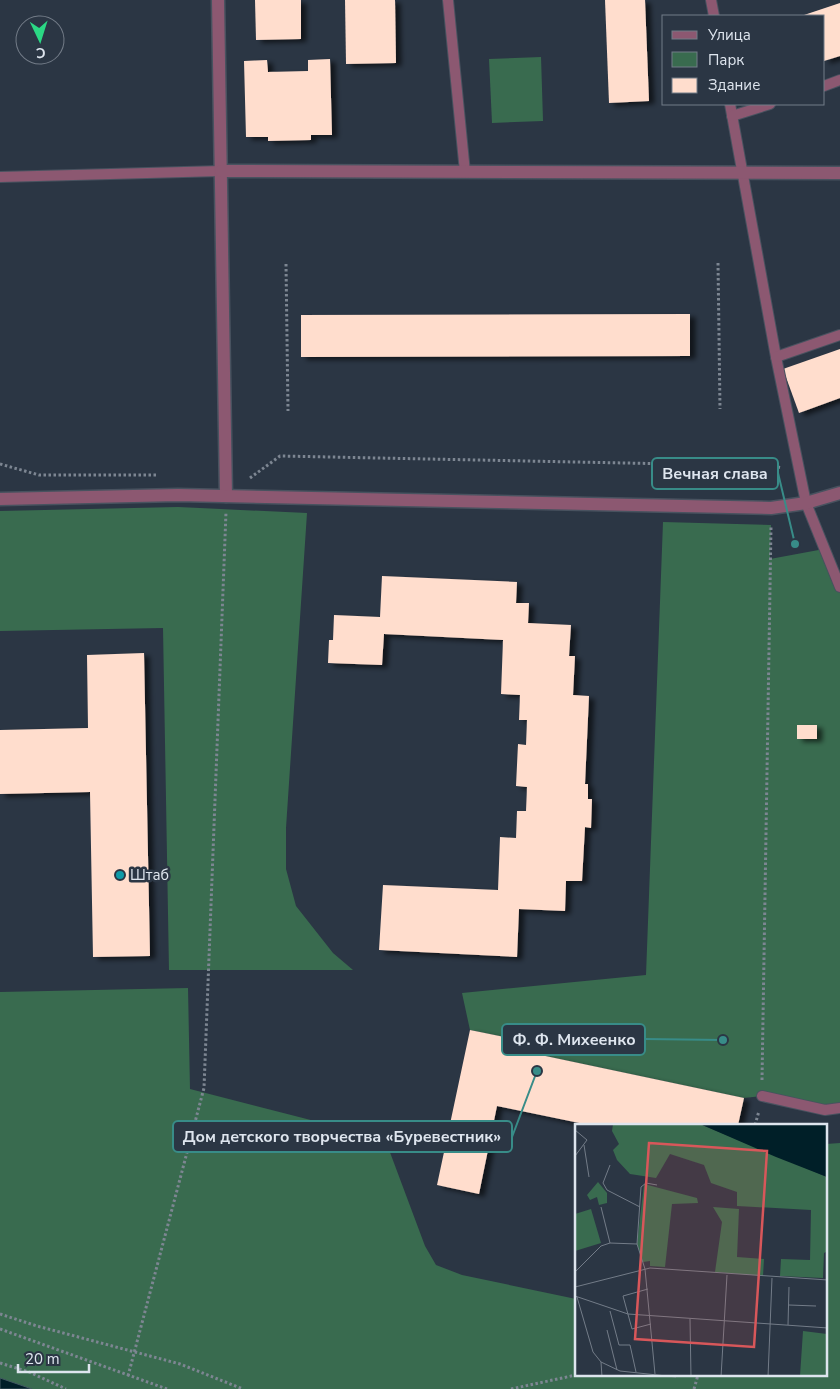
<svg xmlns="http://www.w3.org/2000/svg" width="840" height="1389" viewBox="0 0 840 1389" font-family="'Nunito Sans',sans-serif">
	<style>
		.green { fill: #396b4f }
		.water { fill: #001f28; stroke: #435a63 }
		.building { fill: #ffddcd; filter: url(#shadow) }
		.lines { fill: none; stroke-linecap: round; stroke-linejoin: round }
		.service-casing { stroke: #48525f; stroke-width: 12 }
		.minor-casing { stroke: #48525f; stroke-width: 15 }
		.path { stroke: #7d8692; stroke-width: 3; stroke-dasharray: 2.5 2.5; stroke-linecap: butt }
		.service { stroke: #8c5871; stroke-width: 10 }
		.minor { stroke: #8c5871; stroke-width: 12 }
		.culture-dot { fill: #0f9aa8; stroke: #2b3644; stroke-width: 2 }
		.labels { text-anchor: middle; stroke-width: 5; stroke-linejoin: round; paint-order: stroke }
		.poi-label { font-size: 15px; fill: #dee5ee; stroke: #2b3644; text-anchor: start }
		.inset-road { fill: none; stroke: #737c88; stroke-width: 1 }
		.view { fill: #d8575a; fill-opacity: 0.15; stroke: #d8575a; stroke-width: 2.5 }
		.inset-edge { fill: none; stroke: #dee5ee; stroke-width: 2.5 }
		.leader { fill: none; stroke: #388c88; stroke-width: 2 }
		.callout-dot { fill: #388c88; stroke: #2b3644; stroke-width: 2 }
		.callout { fill: #2b3644; stroke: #388c88; stroke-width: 2 }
		.callout-label { font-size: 16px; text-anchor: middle; font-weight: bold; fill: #dee5ee }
	</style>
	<defs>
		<filter id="shadow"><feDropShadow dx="5.5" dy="3" stdDeviation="2.5" flood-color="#0009"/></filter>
	</defs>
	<rect width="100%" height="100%" fill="#2b3644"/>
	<g class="green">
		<path d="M541,57L543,121L492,123L489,59Z"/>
		<path d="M178,507L307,513L286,828V869L296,906L333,953L353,970H169L163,628L0,631V511Z"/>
		<path d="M663,522L771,525L770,559L824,549L840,587V1108L762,1096L744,1098L517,1050L519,1040L470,1030L462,993L646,975Z"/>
		<path d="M188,988L190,1089L385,1139L425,1246L436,1265L462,1275L576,1299V1375H826V1144L840,1143V1389H32L0,1378V992Z"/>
	</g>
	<path class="water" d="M0,1378L32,1389H0Z"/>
	<g class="building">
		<path d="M255,0H301V39L256,40Z"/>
		<path d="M345,0H395L396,63L346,64Z"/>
		<path d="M605,0H645L649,101L609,103Z"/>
		<path d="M840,3V56L824,61V16H801Z"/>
		<path d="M330,59L332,135H311V140L268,141V137H246L244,61L267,60L268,72L308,71V60Z"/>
		<path d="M690,314V356L301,357V315Z"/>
		<path d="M840,349V398L799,413L783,369Z"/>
		<path d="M382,576L517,582L516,603H529L528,623L571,625L569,656H575L573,695L589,696L585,784H588V799H592L591,828L585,827L582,881H566L565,911L519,909L517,957L379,950L383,885L498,890L500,837L516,838L517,811H526L527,787L516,786L518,744L526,745L527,720H519L520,695L501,694L503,640L384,634L382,665L328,663L329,640H333L334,615L380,617Z"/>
		<path d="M144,653L150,956L93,957L90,792L0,794V730L88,728L87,655Z"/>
		<rect x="797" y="725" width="20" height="14"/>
		<path d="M470,1030L519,1040L517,1050L744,1098L738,1125H589L497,1106L479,1194L437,1185Z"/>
	</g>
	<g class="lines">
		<g class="service-casing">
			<g id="service">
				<path d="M448,0L465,172"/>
				<path d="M711,0L714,16"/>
				<path d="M824,86L840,80"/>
				<path d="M730,104L776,357L806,503L840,587"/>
				<path d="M732,116L770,104"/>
				<path d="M0,177L221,171"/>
				<path d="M776,357L840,335"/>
				<path d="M762,1096L825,1110L840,1108"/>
			</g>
		</g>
		<g class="minor-casing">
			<g id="minor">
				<path d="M218,0L226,496"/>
				<path d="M221,171L840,173"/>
				<path d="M0,499L178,495L771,508L806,503L840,493"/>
			</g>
		</g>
		<g class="path">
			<path d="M718,263L720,409"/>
			<path d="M286,264L288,411"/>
			<path d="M0,464L39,475H158"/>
			<path d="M250,478L280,456L773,466L782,468"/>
			<path d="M762,1080L771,526"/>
			<path d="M755,1125L759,1111"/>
			<path d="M0,1314L37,1326L180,1364L243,1389"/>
			<path d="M0,1329L167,1389"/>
			<path d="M0,1363L29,1372L66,1389"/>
			<path d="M128,1376L204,1088L226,512"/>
			<path d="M511,1389L576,1375"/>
			<path d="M694,1389L698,1375"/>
		</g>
		<use href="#service" class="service"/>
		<use href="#minor" class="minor"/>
	</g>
	<circle class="culture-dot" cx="120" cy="875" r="5"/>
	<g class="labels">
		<g class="poi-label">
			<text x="130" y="880">Штаб</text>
		</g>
	</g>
	<g transform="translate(575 1124)">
		<rect width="252" height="252" fill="#2b3644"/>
		<path d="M38,0H125L252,53L253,127L249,129L248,154L205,152L206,135L235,136L236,86L162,82V68L136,59L129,41L95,30L81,54L55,50L42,36L38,26L44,20L37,7ZM23,58L32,69V79L24,81L22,73L15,76L12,71ZM69,60L122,74L123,79L97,80L90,143L75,142V137L68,138L62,120ZM138,83L164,85L162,133L189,135L188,152L140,148L147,98ZM16,85L26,119L0,127V90ZM228,207L252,210V252H225Z" fill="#396b4f"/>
		<path d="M125,0H252V53L201,33Z" fill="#001f28"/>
		<path class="inset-road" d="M0,6L12,16L0,32M9,21L14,53M35,41L28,59L32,66L65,83M35,119L62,120M0,148L26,122L35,119L26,83M0,163L75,144L253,156M73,165L48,172L57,205L76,200M0,172L53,190L253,204M2,173L18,228L26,238L45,247L101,253M214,181L241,182M35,187L44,221H55L61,248M115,195L116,253M213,201L214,163M32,206L42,246M26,238L27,253M80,250L70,145L62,120L66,63L71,59L82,61M146,253L152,151M193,253L197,154"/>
		<path class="view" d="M74,19L192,27L179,223L60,215Z"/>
		<rect width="252" height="252" class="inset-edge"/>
	</g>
	<path class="leader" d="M795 544L778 473M723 1040L645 1039M537 1071L512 1137"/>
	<g class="callout-dot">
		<circle cx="795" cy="544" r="5"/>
		<circle cx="723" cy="1040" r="5"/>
		<circle cx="537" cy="1071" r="5"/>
	</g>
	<g class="callout">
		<rect x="652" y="458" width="126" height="31" rx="5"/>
		<rect x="502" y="1024" width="143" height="31" rx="5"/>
		<rect x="173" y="1121" width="339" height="31" rx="5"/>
	</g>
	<g class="callout-label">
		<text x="715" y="479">Вечная слава</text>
		<text x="574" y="1045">Ф. Ф. Михеенко</text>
		<text x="342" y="1142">Дом детского творчества «Буревестник»</text>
	</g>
	<rect x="662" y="15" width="162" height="90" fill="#2b3644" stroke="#737c88"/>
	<rect x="672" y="31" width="25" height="8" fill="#8c5871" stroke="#737c88"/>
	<text x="708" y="40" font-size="15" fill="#dee5ee">Улица</text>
	<rect x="672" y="52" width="25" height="15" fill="#396b4f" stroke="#737c88"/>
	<text x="708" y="65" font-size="15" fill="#dee5ee">Парк</text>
	<rect x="672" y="78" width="25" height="15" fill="#ffddcd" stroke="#737c88"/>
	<text x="708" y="90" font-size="15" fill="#dee5ee">Здание</text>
	<g transform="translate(40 40) rotate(176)"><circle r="24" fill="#2b3644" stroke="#737c88"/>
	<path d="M0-4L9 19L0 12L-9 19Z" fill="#2bd884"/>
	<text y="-8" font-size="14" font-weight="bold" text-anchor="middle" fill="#dee5ee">С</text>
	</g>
	<path d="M18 1364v8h71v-8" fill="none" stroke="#dee5ee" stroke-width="2.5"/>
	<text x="25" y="1364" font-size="15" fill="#dee5ee" stroke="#2b3644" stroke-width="4" paint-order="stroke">20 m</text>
</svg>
